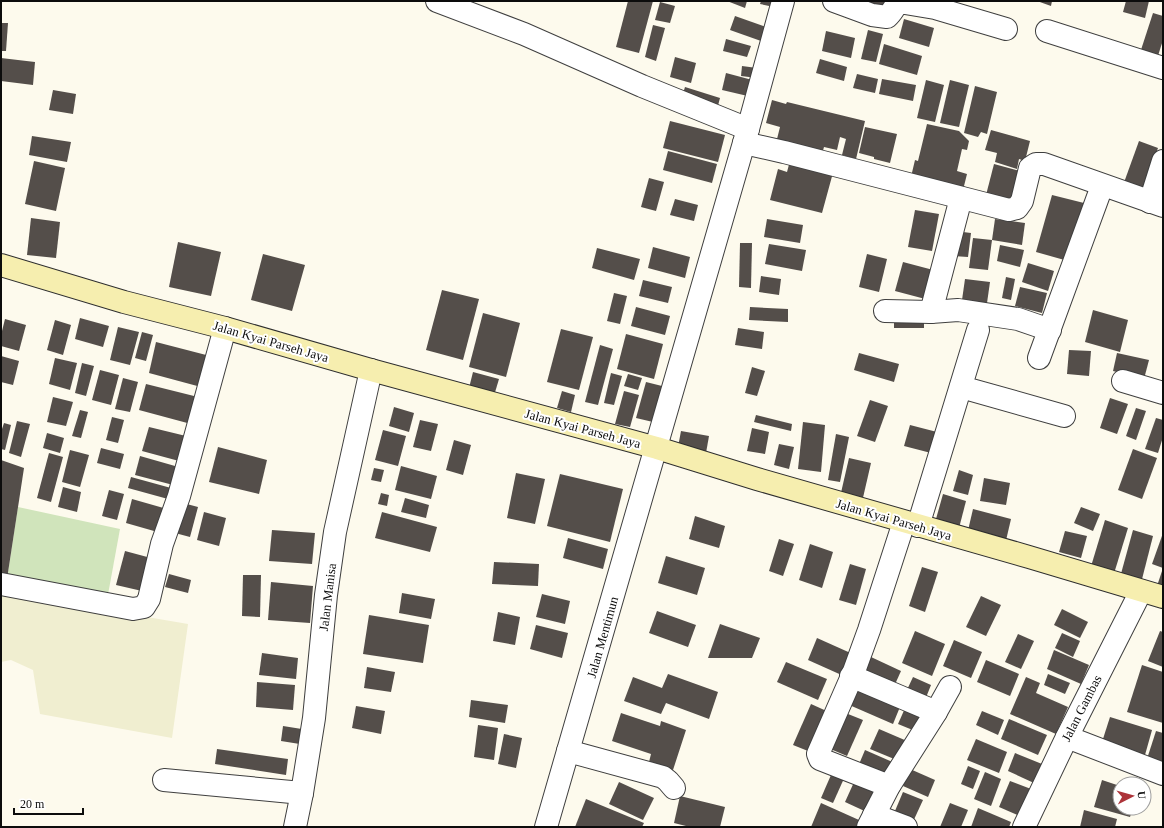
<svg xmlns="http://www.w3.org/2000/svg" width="1164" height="828" viewBox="0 0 1164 828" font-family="'Times New Roman',serif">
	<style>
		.farmland { fill: #f0eed0 }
		.green { fill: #d0e4bb }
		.building { fill: #544e4a }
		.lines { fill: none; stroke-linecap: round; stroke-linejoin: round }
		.minor-casing { stroke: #3f3f3f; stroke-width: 24 }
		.secondary-casing { stroke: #2e2e2e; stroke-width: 24 }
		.minor { stroke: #fff; stroke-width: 22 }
		.secondary { stroke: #f6eeaf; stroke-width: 22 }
		.labels { text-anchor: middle; stroke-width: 4; stroke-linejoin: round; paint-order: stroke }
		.street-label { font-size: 13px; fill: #0c0c0c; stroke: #fff }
	</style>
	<rect width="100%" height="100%" fill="#fdfaed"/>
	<path class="farmland" d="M1,592L188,624L172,738L40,714L33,670L11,660L1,662Z"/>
	<path class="green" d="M18,507L120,529L107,600L7,579Z"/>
	<g class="building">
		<path d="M628,1H653L639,53L616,47Z"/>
		<path d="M727,1H747L745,8Z"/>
		<path d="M761,1H776L774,7L760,4Z"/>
		<path d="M866,1H886L884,10L865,5Z"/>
		<path d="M1037,1H1052L1051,6Z"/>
		<path d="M1126,1H1149L1145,18L1123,12Z"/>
		<path d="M660,2L675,6L670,23L655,20Z"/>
		<path d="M1153,13L1163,16V40L1156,62L1139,56Z"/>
		<path d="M735,16L766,27L761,41L730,30Z"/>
		<path d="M904,19L934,28L929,47L899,38Z"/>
		<path d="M1,23H8L6,51H1Z"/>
		<path d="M653,25L665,28L656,61L645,57Z"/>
		<path d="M868,30L883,34L876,62L861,59Z"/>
		<path d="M826,31L855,38L851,58L822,51Z"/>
		<path d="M726,39L751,46L747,57L723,51Z"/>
		<path d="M884,44L922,56L917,75L879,64Z"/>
		<path d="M675,57L696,63L691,83L670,77Z"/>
		<path d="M1,58L35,62L33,85L1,81Z"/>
		<path d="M820,59L847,67L844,81L816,73Z"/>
		<path d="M742,66L757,68V78L741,76Z"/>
		<path d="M726,73L756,81L752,97L722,90Z"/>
		<path d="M857,74L878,79L875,93L853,88Z"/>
		<path d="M882,79L916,85L913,101L879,94Z"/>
		<path d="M926,80L944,85L935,122L917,118Z"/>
		<path d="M950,80L969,85L959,127L940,123Z"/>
		<path d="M975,86L997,92L987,134L981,132L978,137L964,133Z"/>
		<path d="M685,87L720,98L716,113L681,100Z"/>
		<path d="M53,90L76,94L73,114L49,110Z"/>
		<path d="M772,100L786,104L787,102L865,121L856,159L842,155L846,139L840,137L837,150L824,147L822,154L776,143L780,127L766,123Z"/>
		<path d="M670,121L725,135L718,162L663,148Z"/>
		<path d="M927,124L959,131L969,141L967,150L962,149L957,171L967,174L962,194L910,181L915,160L918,161Z"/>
		<path d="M865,127L897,134L890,163L874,159V157L859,153Z"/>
		<path d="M991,130L1030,141L1025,161L1019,159L1017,169L995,162L997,153L985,150Z"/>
		<path d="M32,136L71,142L67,162L29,155Z"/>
		<path d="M1139,141L1158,148L1140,195L1122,188Z"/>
		<path d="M668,151L717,164L712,183L663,170Z"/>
		<path d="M791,157L834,169L822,213L770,200L778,169L787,172Z"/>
		<path d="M34,161L65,168L56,211L25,204Z"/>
		<path d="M994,164L1020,171L1011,205L985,199Z"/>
		<path d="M649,178L664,182L656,211L641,207Z"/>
		<path d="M1052,195L1084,203L1068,261L1036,252Z"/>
		<path d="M675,199L698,205L694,221L670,215Z"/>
		<path d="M915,210L939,214L932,251L908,247Z"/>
		<path d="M31,218L60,222L56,258L27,255Z"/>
		<path d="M767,219L803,225L800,243L764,237Z"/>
		<path d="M995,219L1025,223L1022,245L992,240Z"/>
		<path d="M955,231L971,233L968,257L953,256Z"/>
		<path d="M973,238L992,240L988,270L969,268Z"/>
		<path d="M178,242L221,252L211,296L169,287Z"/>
		<path d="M740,243H752L751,288L739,287Z"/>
		<path d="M769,244L806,250L802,271L765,264Z"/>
		<path d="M1000,245L1024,250L1020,267L997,261Z"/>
		<path d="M653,247L690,257L685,278L648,268Z"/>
		<path d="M597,248L640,259L634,280L592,268Z"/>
		<path d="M263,254L305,265L292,311L251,300Z"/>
		<path d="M867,254L887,259L879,292L859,287Z"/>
		<path d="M903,262L937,271L929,300L895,291Z"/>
		<path d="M1028,263L1054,271L1048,291L1022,282Z"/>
		<path d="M761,276L781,279L779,295L759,292Z"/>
		<path d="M1006,277L1015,279L1011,300L1002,298Z"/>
		<path d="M965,279L990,282L986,310L961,307Z"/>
		<path d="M643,280L672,287L668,303L639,296Z"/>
		<path d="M1020,287L1047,293L1042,313L1015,306Z"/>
		<path d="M442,290L479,299L463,360L426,350Z"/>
		<path d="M614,293L627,296L620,324L607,321Z"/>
		<path d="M636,307L670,316L665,335L631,326Z"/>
		<path d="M750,307L788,309V322L749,320Z"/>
		<path d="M1093,310L1128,320L1120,352L1085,342Z"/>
		<path d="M483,313L520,323L506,377L469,367Z"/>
		<path d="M80,318L109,326L103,347L75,339Z"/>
		<rect x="894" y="318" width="30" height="10"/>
		<path d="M5,319L26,325L19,351L1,346V335Z"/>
		<path d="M55,320L71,325L63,355L47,350Z"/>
		<path d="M118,327L139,332L130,365L110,360Z"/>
		<path d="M738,328L764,332L762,349L735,345Z"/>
		<path d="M561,329L593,337L579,390L547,382Z"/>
		<path d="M142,332L153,335L146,361L135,358Z"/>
		<path d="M626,334L663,344L654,379L617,369Z"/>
		<path d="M156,342L210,356L201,387L149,373Z"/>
		<path d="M600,345L613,349L598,405L585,402Z"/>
		<path d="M1069,350L1091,351L1089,376L1067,374Z"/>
		<path d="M859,353L899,364L894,382L854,370Z"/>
		<path d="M1117,353L1149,360L1144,379L1113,371Z"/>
		<path d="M1,356L19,361L13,385L1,382Z"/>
		<path d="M55,358L77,363L70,390L49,384Z"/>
		<path d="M82,363L94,366L86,396L75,393Z"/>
		<path d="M752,367L765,371L757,396L745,393Z"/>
		<path d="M100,370L119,375L111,405L92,400Z"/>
		<path d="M473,372L499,379L493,399L468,392Z"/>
		<path d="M611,373L622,376L614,405L604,403Z"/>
		<path d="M628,374L642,378L638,390L624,386Z"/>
		<path d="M123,378L138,382L130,412L115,409Z"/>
		<path d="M646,382L662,386L653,422L636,418Z"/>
		<path d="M146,384L198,397L191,424L139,410Z"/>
		<path d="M562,391L575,395L571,412L557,408Z"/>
		<path d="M624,391L639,395L630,427L615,424Z"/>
		<path d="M53,397L73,402L66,426L47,422Z"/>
		<path d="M1110,398L1128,404L1117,434L1100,428Z"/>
		<path d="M870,400L888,406L875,442L857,436Z"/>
		<path d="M394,407L414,413L409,432L389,426Z"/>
		<path d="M1136,408L1146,411L1136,440L1126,436Z"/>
		<path d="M80,410L88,412L81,438L72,436Z"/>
		<path d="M756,415L792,424L791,431L754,422Z"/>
		<path d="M112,417L124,420L118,443L106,440Z"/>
		<path d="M1156,418L1163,420V437L1158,453L1145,449Z"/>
		<path d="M420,420L438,424L431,451L413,447Z"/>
		<path d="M17,421L30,424L21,457L9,453Z"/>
		<path d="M803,422L825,425L821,472L798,469Z"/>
		<path d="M4,423L11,425L5,450L1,449V432Z"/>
		<path d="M910,425L937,432L931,453L904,446Z"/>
		<path d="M149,427L186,436L179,461L142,451Z"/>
		<path d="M752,428L769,432L765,454L747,451Z"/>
		<path d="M383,430L406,436L398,466L375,460Z"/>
		<path d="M681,431L709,436L706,453L677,452Z"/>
		<path d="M47,433L64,438L60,453L43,448Z"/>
		<path d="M836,434L849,437L840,482L828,480Z"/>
		<path d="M454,440L471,445L463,475L446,470Z"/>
		<path d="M779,444L794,447L789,469L774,465Z"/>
		<path d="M218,447L267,460L259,494L209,482Z"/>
		<path d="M101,448L124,454L120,469L97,463Z"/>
		<path d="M1133,449L1157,458L1142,499L1118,490Z"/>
		<path d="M70,450L89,455L80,487L62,482Z"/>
		<path d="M49,453L63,457L51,502L37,498Z"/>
		<path d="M140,456L182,468L177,486L135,475Z"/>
		<path d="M849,458L871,463L862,502L840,497Z"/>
		<path d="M1,460L24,468L7,579L1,578Z"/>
		<path d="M401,466L437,476L431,499L395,490Z"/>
		<path d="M374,468L384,470L381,482L371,480Z"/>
		<path d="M959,470L973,475L968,495L953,491Z"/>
		<path d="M516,473L545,479L535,524L507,518Z"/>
		<path d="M560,474L623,489L610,542L547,526Z"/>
		<path d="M131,477L171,488L168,499L128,488Z"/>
		<path d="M984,478L1010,483L1006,505L980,501Z"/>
		<path d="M63,487L81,492L77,512L58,507Z"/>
		<path d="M109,490L124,494L117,520L102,516Z"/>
		<path d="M381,493L389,495L387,506L378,504Z"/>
		<path d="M943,494L966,501L958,532L934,526Z"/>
		<path d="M405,498L429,505L426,518L401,512Z"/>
		<path d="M132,499L167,509L161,533L126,523Z"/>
		<path d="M183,503L198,507L190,537L175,533Z"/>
		<path d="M1081,507L1100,514L1093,531L1074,523Z"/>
		<path d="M973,509L1011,519L1004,549L966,539Z"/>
		<path d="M204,512L226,518L219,546L197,540Z"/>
		<path d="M382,512L437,527L430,552L375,538Z"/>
		<path d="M695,516L725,526L719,548L689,539Z"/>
		<path d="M1105,520L1128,528L1112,580L1089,573Z"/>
		<path d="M272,530L315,533L312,564L269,561Z"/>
		<path d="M1133,530L1153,536L1140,587L1119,581Z"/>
		<path d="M1065,531L1087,536L1081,558L1059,552Z"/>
		<path d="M1163,533V568L1152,564Z"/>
		<path d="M568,538L608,549L603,569L563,558Z"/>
		<path d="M779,539L794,544L783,576L769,571Z"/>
		<path d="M810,544L833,552L822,588L799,580Z"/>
		<path d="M125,551L151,558L142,591L116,585Z"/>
		<path d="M666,556L705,568L697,595L658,583Z"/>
		<path d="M494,562L539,564L538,586L492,584Z"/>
		<path d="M850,564L866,569L856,605L839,600Z"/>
		<path d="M922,567L938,572L925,612L909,606Z"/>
		<path d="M1162,571H1163V591L1156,589Z"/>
		<path d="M169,574L191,580L188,593L165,587Z"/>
		<path d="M243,575H261L260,617L242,616Z"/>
		<path d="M271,582L313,586L310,623L268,620Z"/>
		<path d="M402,593L435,599L431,619L399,613Z"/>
		<path d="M542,594L570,601L565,624L536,617Z"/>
		<path d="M981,596L1001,605L986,636L966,627Z"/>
		<path d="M1062,609L1088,622L1080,638L1054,625Z"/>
		<path d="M657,611L696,625L688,647L649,633Z"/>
		<path d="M498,612L520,617L515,645L493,641Z"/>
		<path d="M369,615L429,625L423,663L363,654Z"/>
		<path d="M720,624L760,638L752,658H708Z"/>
		<path d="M536,625L568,633L562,658L530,649Z"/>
		<path d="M915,631L945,644L932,676L902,663Z"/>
		<path d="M1160,631L1163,632V667L1148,661Z"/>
		<path d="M1062,633L1080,641L1073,657L1055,648Z"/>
		<path d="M1018,634L1034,641L1021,669L1005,662Z"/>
		<path d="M817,638L855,655L846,677L808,660Z"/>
		<path d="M954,640L982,652L971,678L943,666Z"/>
		<path d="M1054,650L1089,665L1081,684L1047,669Z"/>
		<path d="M262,653L298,658L296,679L259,675Z"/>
		<path d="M871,657L901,671L892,691L862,678Z"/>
		<path d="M986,660L1019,674L1010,696L977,682Z"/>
		<path d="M786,662L827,679L818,700L777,682Z"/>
		<path d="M1142,665L1163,672V723L1127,712Z"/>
		<path d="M367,667L395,672L391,692L364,688Z"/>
		<path d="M668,674L718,692L709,719L666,703L661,714L624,701L633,677L662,688Z"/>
		<path d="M1048,674L1070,683L1065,694L1044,685Z"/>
		<path d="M913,677L931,685L925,700L906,692Z"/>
		<path d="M1026,677L1040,683L1036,693L1068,707L1056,734L1010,714Z"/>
		<path d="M257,682L295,685L293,710L256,707Z"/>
		<path d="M856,682L902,702L893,724L847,704Z"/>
		<path d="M471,700L508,705L505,723L469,717Z"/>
		<path d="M811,704L831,713L813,753L793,745Z"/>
		<path d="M356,706L385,711L381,734L352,728Z"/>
		<path d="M906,706L928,715L920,733L898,724Z"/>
		<path d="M982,711L1004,720L998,735L976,725Z"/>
		<path d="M843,712L863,720L847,756L828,748Z"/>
		<path d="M621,713L660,726L661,721L686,730L673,770L649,762L651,754L612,741Z"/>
		<path d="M1110,717L1152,730L1145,755L1102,742Z"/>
		<path d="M1009,719L1047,735L1038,755L1001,739Z"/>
		<path d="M478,725L498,728L494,760L474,757Z"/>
		<path d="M283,726L308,730L306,745L281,741Z"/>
		<path d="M879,729L907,741L899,761L870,749Z"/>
		<path d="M1156,731L1163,733V767L1146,762Z"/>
		<path d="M504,734L522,738L516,768L498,764Z"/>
		<path d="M976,739L1007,752L999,773L967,760Z"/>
		<path d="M217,749L288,759L286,775L215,764Z"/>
		<path d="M865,750L897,764L889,783L857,769Z"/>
		<path d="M1015,753L1042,764L1034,783L1008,771Z"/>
		<path d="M968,766L980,771L973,789L961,784Z"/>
		<path d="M834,768L846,774L833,803L821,798Z"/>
		<path d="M910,769L935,780L928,797L903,786Z"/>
		<path d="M985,772L1001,779L991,806L974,799Z"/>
		<path d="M855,780L881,791L871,814L845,802Z"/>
		<path d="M1102,780L1120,786V808H1133L1130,817L1094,807Z"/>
		<path d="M1010,781L1031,789L1020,816L999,807Z"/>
		<path d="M619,782L654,798L643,820L609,804Z"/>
		<path d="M903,792L923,800L911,826L892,818Z"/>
		<path d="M680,796L725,807L720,827H690L674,823Z"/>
		<path d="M586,799L644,823L642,827H575Z"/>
		<path d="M821,803L859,820L856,827H811Z"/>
		<path d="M950,803L968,810L961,827H940Z"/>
		<path d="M978,808L1011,822L1009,827H971Z"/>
		<path d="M1084,810L1117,819L1115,827H1080Z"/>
	</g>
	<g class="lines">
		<g class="minor-casing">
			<g id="minor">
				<path d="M437,1L524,34L642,86L748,129"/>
				<path d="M834,1L872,15L887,17C893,12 895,5 899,2L935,8L1006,29"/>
				<path d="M1047,31L1163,68"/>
				<path d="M744,143L784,152L1009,210L1017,208L1022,201L1030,168L1036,164H1044L1163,206"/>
				<path d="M1150,202L1163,161"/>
				<path d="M885,311L931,312L958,310L1018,319L1050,330"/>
				<path d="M931,312L961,198"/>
				<path d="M1039,358L1102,186"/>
				<path d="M1123,381L1163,393"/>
				<path d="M961,387L1064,416"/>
				<path d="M918,526L978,330"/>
				<path d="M1,584L133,609L144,607L149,599L162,544L179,496L225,328"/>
				<path d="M851,676L936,712L889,786L868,827"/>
				<path d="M936,712L950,687"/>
				<path d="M1067,737L1163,774"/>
				<path d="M568,751L663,777L668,781L674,788"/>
				<path d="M164,780L302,793"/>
				<path d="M889,786L820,759L818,754L853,674L869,630L904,522"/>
				<path d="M874,815L906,827"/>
				<path d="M295,827L302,793L314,718L326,595L335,532L371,370"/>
				<path d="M546,827L748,129L783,1"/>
				<path d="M1024,827L1067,737L1141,591"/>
			</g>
		</g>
		<g class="secondary-casing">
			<path id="secondary" d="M1,265L124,302L225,328L371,370L657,448L757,479L1029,557L1163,597"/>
		</g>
		<use href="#minor" class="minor"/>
		<use href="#secondary" class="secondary"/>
	</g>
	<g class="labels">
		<g class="street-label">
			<text transform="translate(271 341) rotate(16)" y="5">Jalan Kyai Parseh Jaya</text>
			<text transform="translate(583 428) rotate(15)" y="5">Jalan Kyai Parseh Jaya</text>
			<text transform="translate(894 519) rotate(16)" y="5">Jalan Kyai Parseh Jaya</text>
			<text transform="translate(327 597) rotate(-83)" y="5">Jalan Manisa</text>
			<text transform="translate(602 637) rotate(-74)" y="5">Jalan Mentimun</text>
			<text transform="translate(1081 708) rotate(-63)" y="5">Jalan Gambas</text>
		</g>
	</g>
	<rect width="1164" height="828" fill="none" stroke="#0c0c0c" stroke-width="4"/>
	<g transform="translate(1132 796) rotate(84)"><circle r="19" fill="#ffffff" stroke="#9e9e9e"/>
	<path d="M0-3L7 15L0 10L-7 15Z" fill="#ad3339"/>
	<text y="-6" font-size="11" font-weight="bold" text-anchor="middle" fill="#0c0c0c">U</text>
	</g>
	<path d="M14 808v6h69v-6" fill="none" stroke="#0c0c0c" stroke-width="2"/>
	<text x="20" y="808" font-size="12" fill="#0c0c0c" stroke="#ffffff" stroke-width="3" paint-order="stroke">20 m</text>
</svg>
